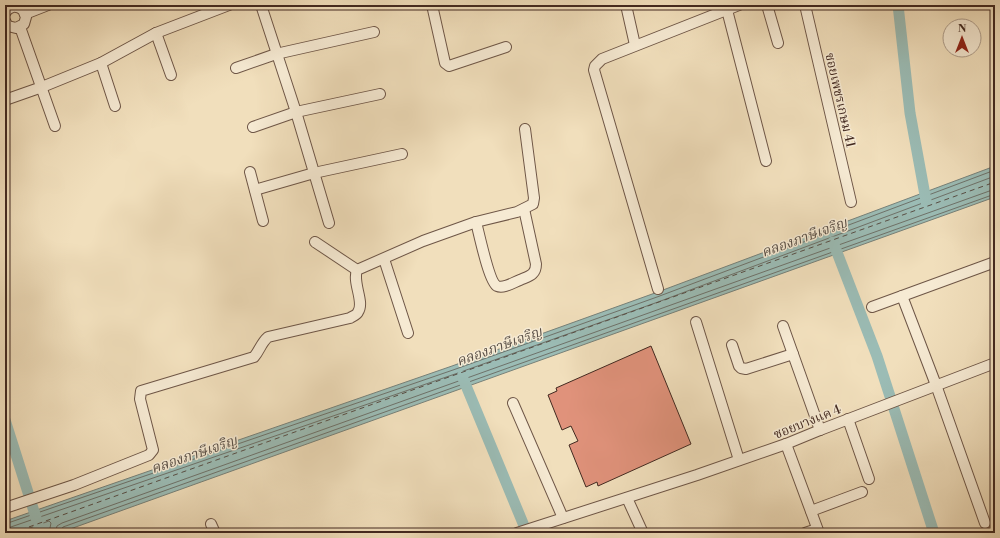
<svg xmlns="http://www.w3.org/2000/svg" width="1000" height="538" viewBox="0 0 1000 538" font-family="'Libre Bodoni','Noto Serif Thai',serif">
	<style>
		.water { fill: #9bbcb5; stroke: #778179 }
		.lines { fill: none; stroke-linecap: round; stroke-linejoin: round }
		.shore { stroke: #6e726a; stroke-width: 1 }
		.canal { stroke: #9bbcb5; stroke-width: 11 }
		.ferry { stroke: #584e45; stroke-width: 1; stroke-dasharray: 5 4; stroke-linecap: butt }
		.building { fill: #e0927b; stroke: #422920 }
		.minor-casing { stroke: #6e5647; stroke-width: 12 }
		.minor { stroke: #f6ead3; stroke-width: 10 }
		.labels { text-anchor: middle; stroke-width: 3; stroke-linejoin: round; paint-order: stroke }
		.street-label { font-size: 13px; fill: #422920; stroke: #f6ead3 }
		.water-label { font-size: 14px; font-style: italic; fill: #584e45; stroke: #f6ead3 }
	</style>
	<rect width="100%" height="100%" fill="#f1dfbc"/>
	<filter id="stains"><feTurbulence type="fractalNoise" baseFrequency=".005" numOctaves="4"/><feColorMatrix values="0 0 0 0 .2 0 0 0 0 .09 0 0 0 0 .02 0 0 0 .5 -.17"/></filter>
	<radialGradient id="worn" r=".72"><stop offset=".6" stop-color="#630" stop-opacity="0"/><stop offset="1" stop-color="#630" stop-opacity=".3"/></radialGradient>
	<path class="water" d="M995,166V197L59,533H5V521L452,366L655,293Z"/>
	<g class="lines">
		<g class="shore">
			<path d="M5,524L453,370L657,297L995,170"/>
			<path d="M5,529L455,374L658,302L995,176"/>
			<path d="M16,533L49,521L51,523L49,533"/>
			<path d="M55,533L57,526L62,523L995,189"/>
			<path d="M60,533L61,530L63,527L995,194"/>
		</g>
		<g class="canal">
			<path d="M898,5L910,113L927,206"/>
			<path d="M833,242L877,356L934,533"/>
			<path d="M462,376L527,533"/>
			<path d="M5,420L38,524"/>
		</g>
		<path class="ferry" d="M12,533L995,182"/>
	</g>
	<path class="building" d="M651,346L691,444L598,486L597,482L586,487L569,445L578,441L571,426L562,430L548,395L557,391L556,388Z"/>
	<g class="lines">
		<g class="minor-casing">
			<g id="minor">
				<path d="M261,5L296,112L329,223"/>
				<path d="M432,5L445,63L449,66L506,47"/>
				<path d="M626,5L635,45"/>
				<path d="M767,5L778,43"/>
				<path d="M805,5L851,202"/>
				<path d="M727,10L766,161"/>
				<path d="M5,13C9,6 16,5 23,10L26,17L24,24L16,28L8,26L5,21"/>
				<path d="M25,14L48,5"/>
				<path d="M20,27L55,126"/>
				<path d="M156,33L171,75"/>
				<path d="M101,63L115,106"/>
				<path d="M236,68L276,54L374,32"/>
				<path d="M5,100L42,87L101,63L156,33L229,5"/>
				<path d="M253,127L296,112L380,94"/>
				<path d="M250,172L263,221"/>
				<path d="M255,190L314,173L402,154"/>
				<path d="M476,222C479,233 489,282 497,286C504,289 514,282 520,280C529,276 536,275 536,264L524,209"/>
				<path d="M315,242L357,270"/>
				<path d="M384,259L408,333"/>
				<path d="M658,289L594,70L595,66L602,59L739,5"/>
				<path d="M902,296L936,385L985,523"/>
				<path d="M872,307L995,262"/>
				<path d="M696,322L739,460"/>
				<path d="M783,326L820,430"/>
				<path d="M732,345L739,366L741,368L746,369L793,354"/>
				<path d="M513,403L563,518"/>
				<path d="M848,419L869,479"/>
				<path d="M786,444L819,533"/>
				<path d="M627,498L643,533"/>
				<path d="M5,508L74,485L149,455L153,450L140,399L141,391L254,357C260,350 261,343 268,337L350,318C353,316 357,315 358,312C365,302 352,283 357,270L423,241L476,222L517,212L533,204L534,198L525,129"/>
				<path d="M811,511L862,492"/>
				<path d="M211,524L215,533"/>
				<path d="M517,533L697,475L786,444L820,430L995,363"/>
				<path d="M805,533L817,529"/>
			</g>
		</g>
		<use href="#minor" class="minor"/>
	</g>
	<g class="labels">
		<g class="street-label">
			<text transform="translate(841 100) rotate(77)" y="5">ซอยเพชรเกษม 41</text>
			<text transform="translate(807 421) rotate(-22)" y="5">ซอยบางแค 4</text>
		</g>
		<g class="water-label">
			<text transform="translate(804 237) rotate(-20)" y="5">คลองภาษีเจริญ</text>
			<text transform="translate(499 346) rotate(-20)" y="5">คลองภาษีเจริญ</text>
			<text transform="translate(194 454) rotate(-19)" y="5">คลองภาษีเจริญ</text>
		</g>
	</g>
	<rect width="1000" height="538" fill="none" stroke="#f1dfbc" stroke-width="20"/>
	<rect x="6" y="6" width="988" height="526" fill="none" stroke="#422920" stroke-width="2"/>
	<rect x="10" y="10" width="980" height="518" fill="none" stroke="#422920"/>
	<g transform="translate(962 38)"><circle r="19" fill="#f6ead3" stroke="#ae9d8b"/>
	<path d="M0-3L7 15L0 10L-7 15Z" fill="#8f2418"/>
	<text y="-6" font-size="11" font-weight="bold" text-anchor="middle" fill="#422920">N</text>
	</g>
	<rect width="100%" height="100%" filter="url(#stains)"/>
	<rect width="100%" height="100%" fill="url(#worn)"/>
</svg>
